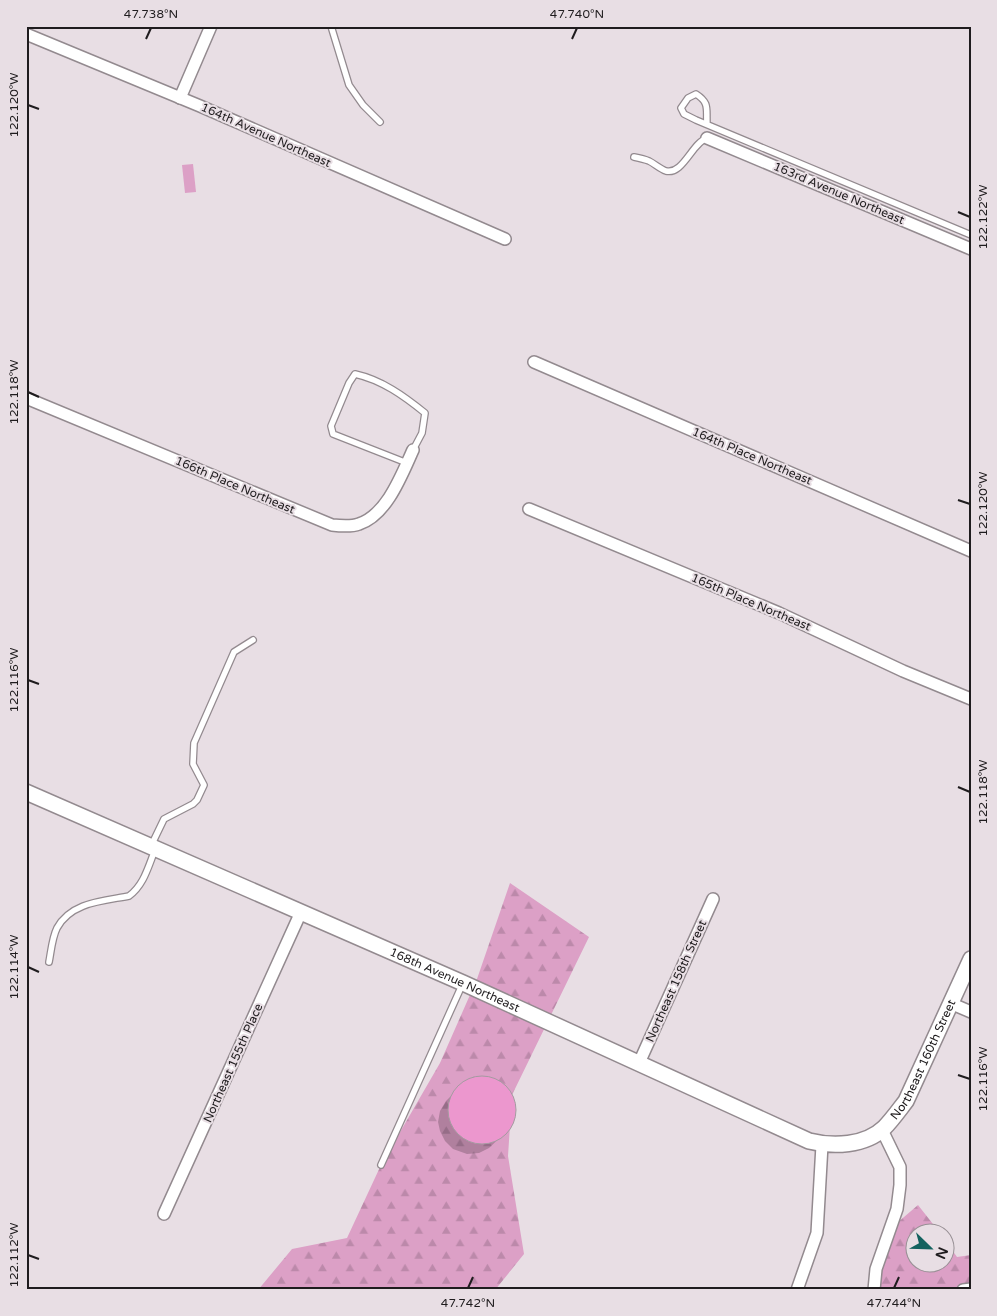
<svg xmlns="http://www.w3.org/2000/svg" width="997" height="1316" viewBox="0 0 997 1316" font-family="'Varela Round',sans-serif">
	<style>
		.forest { fill: url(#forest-firs) }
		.park { fill: #dca0c6 }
		.shadow { fill: #0003 }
		.building { fill: #ec97ce; stroke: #a59ba1 }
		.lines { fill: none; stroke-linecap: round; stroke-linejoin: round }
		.service-casing { stroke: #938a8f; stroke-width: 8 }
		.minor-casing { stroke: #938a8f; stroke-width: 14 }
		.tertiary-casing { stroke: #938a8f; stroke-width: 18 }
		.service { stroke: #fff; stroke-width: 5.5 }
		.minor { stroke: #fff; stroke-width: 11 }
		.tertiary { stroke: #fff; stroke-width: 15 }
		.ticks { fill: none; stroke: #1f1c1e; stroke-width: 2 }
		.labels { text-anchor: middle; stroke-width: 4; stroke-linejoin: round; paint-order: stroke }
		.street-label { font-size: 12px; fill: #1f1c1e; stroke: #e8dee4 }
		.neatline { fill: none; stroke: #1f1c1e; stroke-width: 2 }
		.ticks-label { font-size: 12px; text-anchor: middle; fill: #1f1c1e }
	</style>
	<defs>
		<pattern id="forest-firs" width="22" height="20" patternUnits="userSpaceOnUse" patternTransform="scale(1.25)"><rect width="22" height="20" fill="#dca0c6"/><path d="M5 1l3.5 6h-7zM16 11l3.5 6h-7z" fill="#bc89aa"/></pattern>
	</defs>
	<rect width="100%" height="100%" fill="#e8dee4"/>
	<g class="forest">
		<path d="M510,883L589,937L512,1095L508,1156L524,1254L495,1290H258L292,1249L347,1238L381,1165L440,1063L477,979Z"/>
		<path d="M918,1205L940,1233L914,1234V1264H944L945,1240L957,1257L971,1255V1289L874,1290L890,1229Z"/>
	</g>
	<path class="park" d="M193,164L196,192L185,193L182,165Z"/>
	<path class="shadow" d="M475,1078H487L497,1081L506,1088L511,1096L514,1106V1118L508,1130L489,1148L479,1153L467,1154L453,1149L445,1141L440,1131L438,1122L440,1111L446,1101L465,1082Z"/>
	<circle class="building" cx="482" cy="1110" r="34"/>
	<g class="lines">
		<g class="service-casing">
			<g id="service">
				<path d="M331,26L349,85L363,105L380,122"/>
				<path d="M707,124C706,109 710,103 696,94L688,98L681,108L684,114L696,120L971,235"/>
				<path d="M634,157C639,158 644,159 649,161C655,164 660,169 666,171C683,175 692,143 707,138"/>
				<path d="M407,463L333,434L331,426L349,383L355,374C382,380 404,396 425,413L422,433L413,450"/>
				<path d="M151,846L164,819L193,804L197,800L204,785L193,764L194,743L234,652L253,640"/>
				<path d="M49,962C51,952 52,938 57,928C71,902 103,901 129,896C144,885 148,867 155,850"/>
				<path d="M381,1165L463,983"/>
			</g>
		</g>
		<g class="minor-casing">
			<g id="minor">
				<path d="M26,34L200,106L505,239"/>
				<path d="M180,98L211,26"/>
				<path d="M707,138L971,249"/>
				<path d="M534,362L971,551"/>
				<path d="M26,398L332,525C341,526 351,527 359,524C387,515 402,474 413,450"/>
				<path d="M529,509L779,613L903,671L971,699"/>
				<path d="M950,1003L971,1012"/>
				<path d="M639,1063L713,899"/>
				<path d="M164,1214L301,912"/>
				<path d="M797,1290L817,1233L822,1145"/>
				<path d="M874,1290L876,1269L897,1209L900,1185V1167L882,1130"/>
				<path d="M963,1290L971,1289"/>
			</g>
		</g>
		<g class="tertiary-casing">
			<g id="tertiary">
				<path id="s1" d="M26,792L463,983L809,1141C833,1147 865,1146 884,1128C892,1120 899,1110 906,1101L971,959"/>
			</g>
		</g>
		<use href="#service" class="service"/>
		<use href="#minor" class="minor"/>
		<use href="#tertiary" class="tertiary"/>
	</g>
	<path class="ticks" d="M146,39L151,28M572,39L577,28M28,105L39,109M958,212L970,217M28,392L39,397M958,500L970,504M28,680L39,684M958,787L970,792M28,967L39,972M958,1075L970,1079M28,1255L39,1259M468,1288L473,1277M894,1288L899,1277"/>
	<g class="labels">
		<g class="street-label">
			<text transform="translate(266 135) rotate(24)" y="4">164th Avenue Northeast</text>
			<text transform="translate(839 193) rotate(23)" y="4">163rd Avenue Northeast</text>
			<text transform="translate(752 456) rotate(23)" y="4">164th Place Northeast</text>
			<text transform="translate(235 485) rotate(23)" y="4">166th Place Northeast</text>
			<text transform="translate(751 602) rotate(23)" y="4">165th Place Northeast</text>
			<text dy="4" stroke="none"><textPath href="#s1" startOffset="468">168th Avenue Northeast</textPath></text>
			<text transform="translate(676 981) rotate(-66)" y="4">Northeast 158th Street</text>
			<text dy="4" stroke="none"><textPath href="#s1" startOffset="1016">Northeast 160th Street</textPath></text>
			<text transform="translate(233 1063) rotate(-66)" y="4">Northeast 155th Place</text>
		</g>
	</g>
	<rect width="997" height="1316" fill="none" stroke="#e8dee4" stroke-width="55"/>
	<g transform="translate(930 1248) rotate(113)"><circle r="24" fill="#e8dee4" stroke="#989095"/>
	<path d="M0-4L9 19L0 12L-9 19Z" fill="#13625f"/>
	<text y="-8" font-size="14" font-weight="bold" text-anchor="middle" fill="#1f1c1e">N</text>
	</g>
	<rect x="28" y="28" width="942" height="1260" class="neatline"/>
	<g class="ticks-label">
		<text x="151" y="18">47.738°N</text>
		<text x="577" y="18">47.740°N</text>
		<text transform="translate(14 105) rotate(-90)" y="4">122.120°W</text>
		<text transform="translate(983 217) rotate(-90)" y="4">122.122°W</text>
		<text transform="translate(14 392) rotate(-90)" y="4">122.118°W</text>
		<text transform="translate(983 504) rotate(-90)" y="4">122.120°W</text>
		<text transform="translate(14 680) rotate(-90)" y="4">122.116°W</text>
		<text transform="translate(983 792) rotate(-90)" y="4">122.118°W</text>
		<text transform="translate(14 967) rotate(-90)" y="4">122.114°W</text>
		<text transform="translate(983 1079) rotate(-90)" y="4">122.116°W</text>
		<text transform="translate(14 1255) rotate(-90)" y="4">122.112°W</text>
		<text x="468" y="1307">47.742°N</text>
		<text x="894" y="1307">47.744°N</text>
	</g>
</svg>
